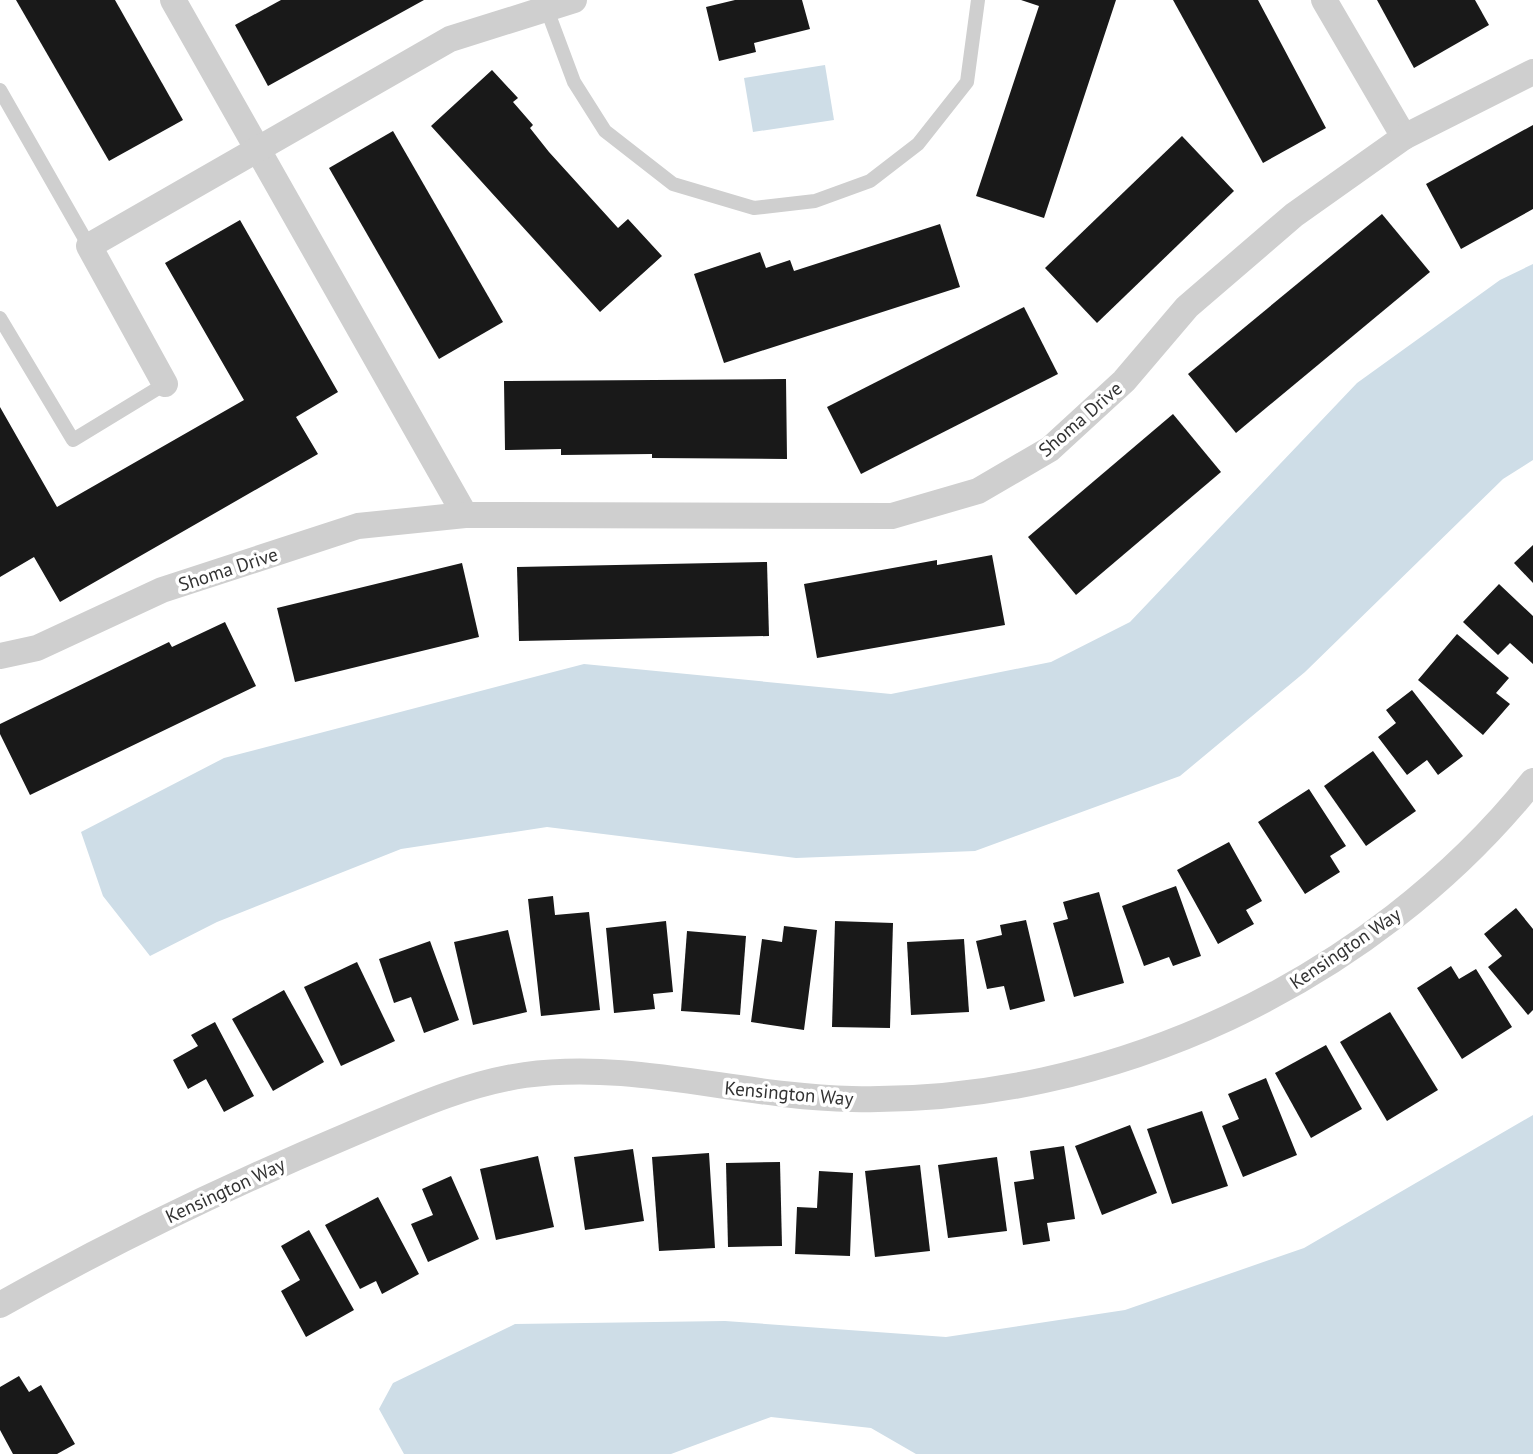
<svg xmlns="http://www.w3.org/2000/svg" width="1533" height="1454" viewBox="0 0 1533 1454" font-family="'PT Sans',sans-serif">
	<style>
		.water { fill: #cedde7 }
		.building { fill: #191919 }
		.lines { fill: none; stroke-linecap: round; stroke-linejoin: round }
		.service { stroke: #cfcfcf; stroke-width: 14 }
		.minor { stroke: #cfcfcf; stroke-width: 26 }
		.labels { text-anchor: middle; stroke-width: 7; stroke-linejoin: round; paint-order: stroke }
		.street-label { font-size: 19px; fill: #323232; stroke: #fff }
	</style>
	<rect width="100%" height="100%" fill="#fff"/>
	<g class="water">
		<path d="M825,65L834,120L753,132L744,78Z"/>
		<path d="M1533,264V460L1503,479L1305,672L1180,776L975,851L796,858L547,827L401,849L217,922L150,956L103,896L81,832L224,758L584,664L891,694L1051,662L1130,622L1357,383L1500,280Z"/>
		<path d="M1533,1115V1454H916L871,1428L771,1417L671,1454H404L379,1409L393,1383L515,1324L725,1321L946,1337L1125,1310L1304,1248Z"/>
	</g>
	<g class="building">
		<path d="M16,0H115L183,120L109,161Z"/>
		<path d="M281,0H424L268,86L235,25Z"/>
		<path d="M735,0H802L810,29L754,43L756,52L719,61L706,7Z"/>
		<path d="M1021,0H1116L1044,218L976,196L1039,6Z"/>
		<path d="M1173,0H1258L1326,128L1263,163Z"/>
		<path d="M1377,0H1475L1489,25L1414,68Z"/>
		<path d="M492,70L518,98L513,102L533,125L530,128L549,152L618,228L628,219L662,256L600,312L431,126Z"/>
		<path d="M1533,125V209L1461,249L1426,184Z"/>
		<path d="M393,131L503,322L439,359L329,168Z"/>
		<path d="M1182,136L1234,191L1097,323L1045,268Z"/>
		<path d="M1382,214L1430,272L1236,433L1188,374Z"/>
		<path d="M240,220L338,392L296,417L318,454L60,602L34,557L0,577V407L57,507L244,400L165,263Z"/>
		<path d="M940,224L960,287L724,363L694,274L760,252L766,268L790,260L794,271Z"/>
		<path d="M1024,307L1058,374L861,474L827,407Z"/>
		<path d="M786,379L787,459L652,458V454L561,455V449L505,450L504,381Z"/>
		<path d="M1173,414L1221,472L1076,595L1028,537Z"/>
		<path d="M1533,545V583L1514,563Z"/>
		<path d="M992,555L1005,625L817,658L804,584L937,560V565Z"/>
		<path d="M767,562L769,636L519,641L517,567Z"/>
		<path d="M462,563L479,637L295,682L277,608Z"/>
		<path d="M1499,584L1533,616V664L1510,643L1498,655L1463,622Z"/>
		<path d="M225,622L256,686L30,795L0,734V724L169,642L172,647Z"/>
		<path d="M1457,634L1509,678L1496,693L1510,704L1483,735L1418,680Z"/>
		<path d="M1412,690L1463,756L1438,775L1427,760L1407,775L1378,737L1396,723L1386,710Z"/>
		<path d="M1373,751L1416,811L1366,846L1324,786Z"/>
		<path d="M1309,789L1346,846L1330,856L1340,872L1305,894L1258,822Z"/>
		<path d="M1229,842L1262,901L1246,910L1254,924L1218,944L1177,870Z"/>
		<path d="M1176,886L1201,956L1173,966L1169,957L1144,966L1122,906Z"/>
		<path d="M1099,892L1124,983L1074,997L1053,923L1068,919L1063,902Z"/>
		<path d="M553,896L555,915L589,912L600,1010L541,1016L528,899Z"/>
		<path d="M1516,908L1533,929V1010L1528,1015L1488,967L1502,956L1484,934Z"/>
		<path d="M1026,920L1045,1001L1010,1010L1004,986L987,989L976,941L1002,935L1000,925Z"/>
		<path d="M666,921L673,992L653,994L655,1009L614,1013L606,928Z"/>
		<path d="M835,921L893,923L890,1028L832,1027Z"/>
		<path d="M784,926L817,930L804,1030L751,1022L762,939L782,942Z"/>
		<path d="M508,930L527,1012L473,1025L454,942Z"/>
		<path d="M687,931L746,936L740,1015L681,1011Z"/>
		<path d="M964,939L969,1012L911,1015L907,942Z"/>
		<path d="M430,941L459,1020L424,1033L411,997L394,1003L379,959Z"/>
		<path d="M357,962L395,1041L341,1066L304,987Z"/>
		<path d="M1451,966L1459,979L1476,969L1512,1027L1462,1059L1417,988Z"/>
		<path d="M284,990L324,1062L273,1091L232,1019Z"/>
		<path d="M1390,1012L1438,1090L1387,1121L1340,1042Z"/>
		<path d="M215,1022L254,1096L224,1112L206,1079L188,1089L173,1060L198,1046L191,1035Z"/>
		<path d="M1326,1045L1362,1109L1311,1138L1275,1073Z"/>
		<path d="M1266,1078L1297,1155L1243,1177L1222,1126L1239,1119L1228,1094Z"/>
		<path d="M1202,1111L1228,1186L1172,1204L1147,1129Z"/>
		<path d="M1130,1125L1157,1193L1102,1215L1075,1146Z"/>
		<path d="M1064,1146L1075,1219L1047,1223L1050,1241L1023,1245L1014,1182L1034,1179L1030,1151Z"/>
		<path d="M633,1149L644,1221L585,1230L574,1157Z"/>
		<path d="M709,1153L715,1248L659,1251L652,1157Z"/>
		<path d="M538,1156L554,1227L496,1240L480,1169Z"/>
		<path d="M997,1157L1007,1231L948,1238L938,1165Z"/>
		<path d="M780,1162L782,1246L728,1247L726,1163Z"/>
		<path d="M920,1165L930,1251L875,1257L865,1171Z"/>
		<path d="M819,1171L853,1173L850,1256L795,1254L797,1207L817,1208Z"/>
		<path d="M451,1176L479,1239L428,1262L411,1224L433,1215L422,1189Z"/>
		<path d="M378,1197L419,1274L382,1294L376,1281L360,1289L325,1225Z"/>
		<path d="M309,1230L354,1310L306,1337L281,1291L300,1280L281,1246Z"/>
		<path d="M19,1376L29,1392L41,1385L75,1444L57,1454H13L0,1430V1387Z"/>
	</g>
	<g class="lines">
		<g class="service">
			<path d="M546,7L574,82L605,131L673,184L754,208L815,201L870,181L918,144L967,82L978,0"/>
			<path d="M0,90L89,246"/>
			<path d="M0,318L73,440L165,384"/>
		</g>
		<g class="minor">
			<path d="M173,0L465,515"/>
			<path d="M1324,0L1404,137"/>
			<path d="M165,384L89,246L450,39L574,0"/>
			<path d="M0,656L37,648L162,590L358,526L465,515L892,516L978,491L1050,449L1124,381L1187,307L1294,215L1404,137L1533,72"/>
			<path d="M0,1305C113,1241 230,1185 349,1135C406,1111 463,1084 525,1075C633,1060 742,1097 852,1099C1109,1105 1372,982 1533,781"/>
		</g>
	</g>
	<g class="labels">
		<g class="street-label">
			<text transform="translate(1080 419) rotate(-41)" y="7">Shoma Drive</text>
			<text transform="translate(228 569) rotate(-18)" y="7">Shoma Drive</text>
			<text transform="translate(1345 948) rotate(-34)" y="7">Kensington Way</text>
			<text transform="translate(789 1093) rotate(5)" y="7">Kensington Way</text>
			<text transform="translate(225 1190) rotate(-25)" y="7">Kensington Way</text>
		</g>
	</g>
</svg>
